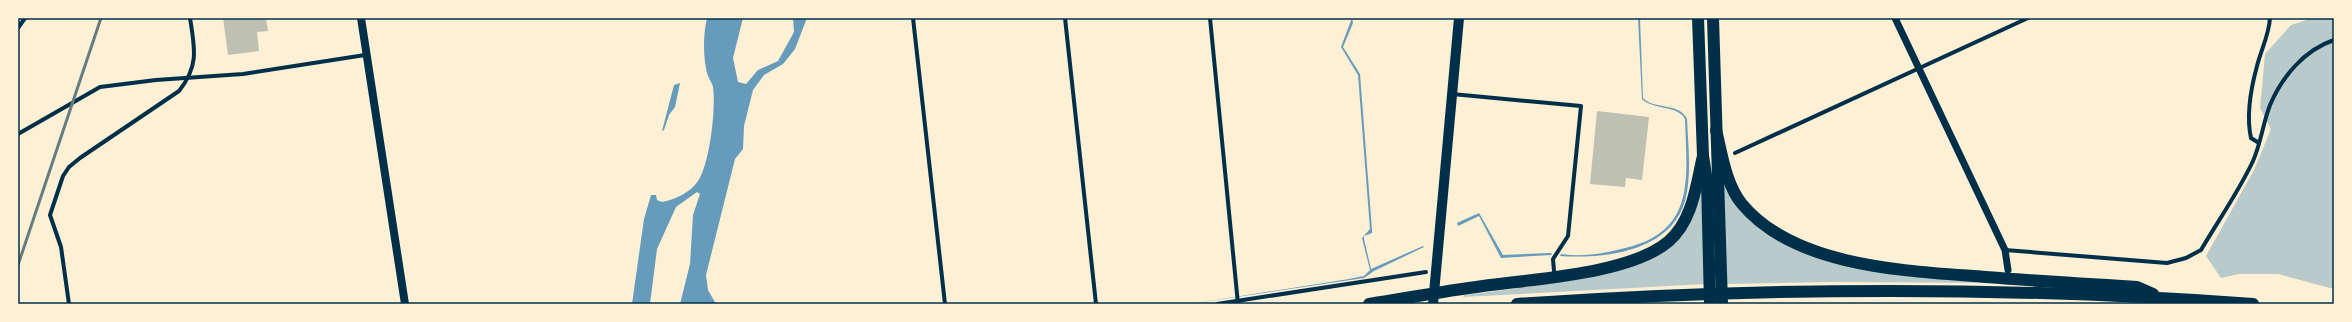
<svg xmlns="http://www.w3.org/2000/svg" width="2352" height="322" viewBox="0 0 2352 322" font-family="'Libre Baskerville',serif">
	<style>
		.green { fill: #b9caca }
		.water { fill: #669bbc }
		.building { fill: #bec0b2 }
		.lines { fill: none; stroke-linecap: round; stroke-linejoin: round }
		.minor { stroke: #003049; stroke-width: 4 }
		.tertiary { stroke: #003049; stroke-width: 7 }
		.secondary { stroke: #003049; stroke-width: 8 }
		.primary { stroke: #003049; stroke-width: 10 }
		.motorway { stroke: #003049; stroke-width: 12 }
		.rail { stroke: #657d81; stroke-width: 3 }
		.neatline { fill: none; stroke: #003049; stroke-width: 1.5 }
	</style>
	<rect width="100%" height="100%" fill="#fdf0d5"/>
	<g class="green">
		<path d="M2313,18H2334V289L2278,274H2239L2221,278L2206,256L2254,170L2271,129L2260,108L2265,54L2291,25Z"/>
		<path d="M1723,174C1743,204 1754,229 1788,245L1996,283L1834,282L1725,284Z"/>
		<path d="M1702,182L1706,284L1463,297L1464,295C1509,289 1648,275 1674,243C1683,233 1696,196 1702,182Z"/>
	</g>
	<g class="water">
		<path d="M707,18H743L733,58L738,82L746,84L758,70L778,61L794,32L793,18H807L795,49L783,64L764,75L753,90L744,126L743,149L735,159L706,275L708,290L716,304H680L690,264L693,215L700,194L697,192L676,207L657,249L650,304H632L644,219L651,195H656L657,200L662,202C674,200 691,192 698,181C710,163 716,108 713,87C712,82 708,78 707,73C703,57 703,34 707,18Z"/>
		<path d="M1352,18L1353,23L1343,47L1360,74L1372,230V233L1364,236V239L1371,269L1423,246L1424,247L1374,271L1364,278L1190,304L1349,279L1364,276L1370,270L1362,238L1370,229L1358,75L1341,47Z"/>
		<path d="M1638,18H1640L1643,98C1654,110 1679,102 1687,119C1688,145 1692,175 1685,201C1670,252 1604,259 1560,256L1561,254C1580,257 1602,254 1621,249C1696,233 1687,181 1685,119C1678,105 1653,110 1642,99Z"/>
		<path d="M680,83L675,107L669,115L664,130L662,131L674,85Z"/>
		<path d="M1479,213L1503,255L1550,253H1552L1551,255L1501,258L1479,216L1458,226L1457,223Z"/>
	</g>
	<g class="building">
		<path d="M223,18H266L268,31L257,32L259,51L228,55Z"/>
		<path d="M1597,111L1649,117L1642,180L1626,178L1625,187L1590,184Z"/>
	</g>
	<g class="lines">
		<g class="minor">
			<path d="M913,18L945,304"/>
			<path d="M1065,18L1096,304"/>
			<path d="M1210,18L1238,304"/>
			<path d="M18,28L25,18"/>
			<path d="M1452,94L1581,106L1568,236L1553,259L1554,271"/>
			<path d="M18,134L100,87L156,80L243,74L365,55"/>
			<path d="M2259,143L2251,138C2246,116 2251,88 2257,66C2261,50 2269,35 2270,18"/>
			<path d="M1735,153L2028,18"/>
			<path d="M2005,250L2167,263L2186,258L2201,250C2218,221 2239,191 2253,161C2261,143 2263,123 2270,105C2282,77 2304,50 2334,40"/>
			<path d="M69,304L61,247L50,215L63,176L69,167L80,158L179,91C199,66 195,49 190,18"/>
			<path d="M1217,304L1426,272"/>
		</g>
		<path class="tertiary" d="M1895,18L2005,250L2008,270"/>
		<path class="secondary" d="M361,18L405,304"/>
		<path class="primary" d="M1433,304L1459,18"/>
		<g class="motorway">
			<path d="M1698,18L1703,156L1707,181L1710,304"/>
			<path d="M1713,18L1722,304"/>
			<path d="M1716,130C1722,154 1726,185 1742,204C1795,268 1909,271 1986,277C2036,281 2086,284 2137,287L2153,294"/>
			<path d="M1369,304C1407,298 1445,291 1483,286C1533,279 1631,274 1669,241C1693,220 1696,185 1703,156"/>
			<path d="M1517,304C1762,287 2007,286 2253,304"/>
		</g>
		<path class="rail" d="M18,265L101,18"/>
	</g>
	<rect width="2352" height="322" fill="none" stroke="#fdf0d5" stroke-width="38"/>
	<rect x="19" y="19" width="2314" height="284" class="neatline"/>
</svg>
